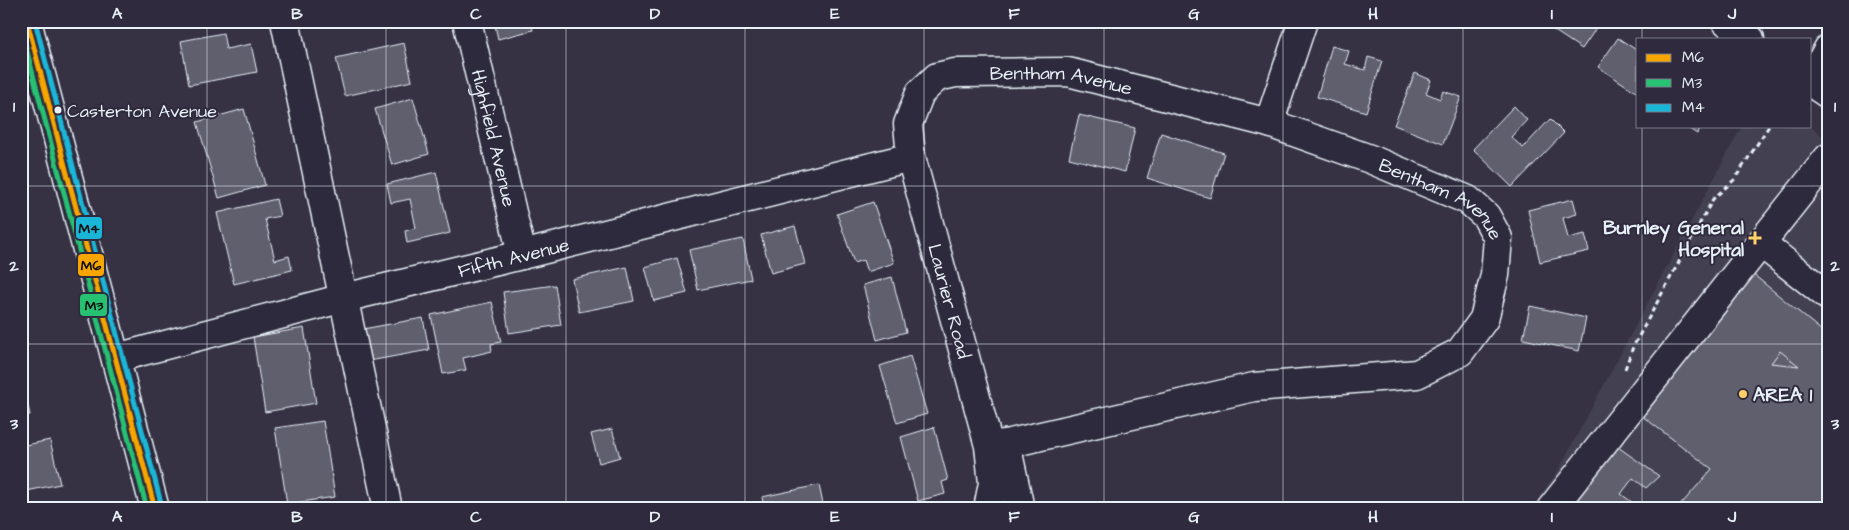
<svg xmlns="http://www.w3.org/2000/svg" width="1849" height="530" viewBox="0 0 1849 530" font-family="'Architects Daughter',sans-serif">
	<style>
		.built { fill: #433f51 }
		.building { fill: #605e6e; stroke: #e8f1f8 }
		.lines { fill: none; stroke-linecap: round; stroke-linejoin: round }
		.minor-casing { stroke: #e8f1f8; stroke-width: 31 }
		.major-casing { stroke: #e8f1f8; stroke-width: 31 }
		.highway-casing { stroke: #e8f1f8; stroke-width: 31 }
		.path { stroke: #e8f1f8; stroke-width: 3; stroke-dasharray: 5 4; stroke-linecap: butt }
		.minor { stroke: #2f2a3d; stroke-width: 28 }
		.major { stroke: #2f2a3d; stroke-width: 28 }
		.highway { stroke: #2f2a3d; stroke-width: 28 }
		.bus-1-casing { stroke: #2f2a3d; stroke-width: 9 }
		.bus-2-casing { stroke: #2f2a3d; stroke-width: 9 }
		.bus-3-casing { stroke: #2f2a3d; stroke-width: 9 }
		.bus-1 { stroke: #f7a600; stroke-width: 5 }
		.bus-2 { stroke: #26c172; stroke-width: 5 }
		.bus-3 { stroke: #1ab6d8; stroke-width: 5 }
		.grid { fill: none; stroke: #e8f1f8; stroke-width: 1; stroke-opacity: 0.55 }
		.bus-dot { fill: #e8f1f8; stroke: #2f2a3d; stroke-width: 2 }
		.poi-dot { fill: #ffd166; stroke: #2f2a3d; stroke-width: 2 }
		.labels { text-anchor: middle; stroke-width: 4; stroke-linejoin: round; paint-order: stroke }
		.bus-label { font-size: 18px; fill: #e8f1f8; stroke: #2f2a3d; text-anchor: start }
		.street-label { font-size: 19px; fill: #e8f1f8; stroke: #2f2a3d }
		.poi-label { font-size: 19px; font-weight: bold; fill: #e8f1f8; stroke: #2f2a3d; text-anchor: end }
		.line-badge { stroke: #2f2a3d; stroke-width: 2 }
		.pale-badge-label { font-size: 14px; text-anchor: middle; font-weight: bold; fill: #111 }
		.neatline { fill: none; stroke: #e8f1f8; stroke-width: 2 }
		.grid-label { font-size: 16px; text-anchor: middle; font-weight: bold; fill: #e8f1f8 }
	</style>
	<rect width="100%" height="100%" fill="#363244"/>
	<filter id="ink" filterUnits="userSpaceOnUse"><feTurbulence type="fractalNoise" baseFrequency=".02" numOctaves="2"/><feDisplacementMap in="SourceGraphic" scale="10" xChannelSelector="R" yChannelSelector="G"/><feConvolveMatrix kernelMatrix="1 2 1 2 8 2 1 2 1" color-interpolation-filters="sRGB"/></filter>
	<g filter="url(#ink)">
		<path class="built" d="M1742,126H1810L1828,140V509H1531L1559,469Z"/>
		<g class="building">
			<path d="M494,21H531L533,30L498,39Z"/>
			<path d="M950,21H1009V25Z"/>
			<path d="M1546,21H1589L1597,27L1582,49L1544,24Z"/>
			<path d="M223,33L226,49L251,44L257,72L189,85L181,41Z"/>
			<path d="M1618,38L1638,51V90L1636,92L1598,67Z"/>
			<path d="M404,43L412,81L345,96L336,58Z"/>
			<path d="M1332,46L1349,51L1345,64L1365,70L1368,57L1382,61L1366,112L1317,97Z"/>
			<path d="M1415,73L1431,80L1426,93L1440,99L1443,91L1461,97L1443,144L1394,125Z"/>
			<path d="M413,98L429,154L392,165L375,109Z"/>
			<path d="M1514,106L1527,120L1511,137L1523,148L1550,119L1564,133L1512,187L1473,149Z"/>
			<path d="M244,109L265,185L219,198L197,122Z"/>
			<path d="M1079,115L1135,128L1125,172L1069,158Z"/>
			<path d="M1685,126H1702L1697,134Z"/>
			<path d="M1161,133L1224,153L1210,198L1147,178Z"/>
			<path d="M436,172L450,233L407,243L405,231L416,228L410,199L391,203L387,184Z"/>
			<path d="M276,199L280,216L265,219L275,260L289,256L292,270L234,284L217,213Z"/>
			<path d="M1573,199L1577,214L1563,218L1568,238L1585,234L1589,251L1540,262L1528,210Z"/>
			<path d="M873,202L894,263L867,272L863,260L854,263L837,214Z"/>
			<path d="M795,226L805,264L771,273L761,235Z"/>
			<path d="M743,239L751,279L698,290L689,250Z"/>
			<path d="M677,258L687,293L654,301L645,267Z"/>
			<path d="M627,267L634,301L579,312L572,279Z"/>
			<path d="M1754,275L1828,336V505L1825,509H1677L1712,469L1642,416Z"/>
			<path d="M892,277L906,332L877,340L863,285Z"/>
			<path d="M555,285L561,325L509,333L503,292Z"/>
			<path d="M492,302L501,342L491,344L492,351L463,358L466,370L443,374L431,315Z"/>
			<path d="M1530,306L1586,318L1579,351L1523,339Z"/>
			<path d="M423,318L429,350L369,361L363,329Z"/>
			<path d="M304,328L316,403L265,412L253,337Z"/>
			<path d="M1780,351L1799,366L1771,363Z"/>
			<path d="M910,356L927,414L897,423L880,366Z"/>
			<path d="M21,372L30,415L21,417Z"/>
			<path d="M323,421L335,497L287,504L275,428Z"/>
			<path d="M934,427L948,480L942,482L945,494L918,501L901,437Z"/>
			<path d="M612,429L620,457L599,463L591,434Z"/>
			<path d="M50,440L60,484L22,492L21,446Z"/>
			<path d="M1618,447L1659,476L1646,488L1633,478L1621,494L1641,509H1588L1576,499Z"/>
			<path d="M819,485L824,509H764L762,497Z"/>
			<path d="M745,502L747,509H720Z"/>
		</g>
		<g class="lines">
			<g class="minor-casing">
				<g id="minor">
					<path d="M285,21L388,509"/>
					<path id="s1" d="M467,21L522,255"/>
					<path d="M1810,81L1828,49"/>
					<path d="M1269,123L1303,21"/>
					<path d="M1761,243L1828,296"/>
					<path id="s2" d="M116,358L344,298L522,255L911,157"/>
					<path d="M1006,444L1020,509"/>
					<path id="s3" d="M988,509L993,483L989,446L911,157L908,124L920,93L937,77L955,73L1068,72L1269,123L1370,159L1468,200L1486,216L1498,238L1495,275L1484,319L1460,352L1417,374L1254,387L1006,444L989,446"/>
					<path d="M1551,509L1828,158"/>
				</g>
			</g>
			<g class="major-casing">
				<path id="major" d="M27,21L155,509"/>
			</g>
			<g class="highway-casing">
				<g id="highway">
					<path d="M1726,21L1750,39"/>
					<path d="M1810,82L1828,94"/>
				</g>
			</g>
			<path class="path" d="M1625,369L1633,347L1713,199L1734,180L1769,126"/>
			<use href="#minor" class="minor"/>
			<use href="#major" class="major"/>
			<use href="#highway" class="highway"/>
			<g class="bus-1-casing">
				<path id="bus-1" d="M27,21L155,509"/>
			</g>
			<g class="bus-2-casing">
				<path id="bus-2" d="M21,29L147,509"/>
			</g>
			<g class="bus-3-casing">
				<path id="bus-3" d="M35,21L162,507"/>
			</g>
			<use href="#bus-1" class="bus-1"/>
			<use href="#bus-2" class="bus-2"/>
			<use href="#bus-3" class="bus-3"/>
		</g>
	</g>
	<path class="grid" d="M207,21V509M386,21V509M566,21V509M745,21V509M924,21V509M1104,21V509M1283,21V509M1463,21V509M1642,21V39M1642,126V509M21,186H1828M21,344H1828"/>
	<circle class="bus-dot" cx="58" cy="110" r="4.5"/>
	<g class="poi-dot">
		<path d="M1752.5 230.5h5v5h5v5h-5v5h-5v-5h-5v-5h5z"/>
		<circle cx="1743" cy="394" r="5"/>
	</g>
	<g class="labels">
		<g class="bus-label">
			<text x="67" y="117">Casterton Avenue</text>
		</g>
		<g class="street-label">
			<text dy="7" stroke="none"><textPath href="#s3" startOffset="578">Bentham Avenue</textPath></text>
			<text dy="7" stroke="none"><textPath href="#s1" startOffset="120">Highfield Avenue</textPath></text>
			<text dy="7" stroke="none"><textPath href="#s3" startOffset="982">Bentham Avenue</textPath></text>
			<text dy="7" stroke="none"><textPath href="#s2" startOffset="410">Fifth Avenue</textPath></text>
			<text transform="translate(950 301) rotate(75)" y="7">Laurier Road</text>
		</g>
		<g class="poi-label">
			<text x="1744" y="234">Burnley General<tspan x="1744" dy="22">Hospital</tspan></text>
			<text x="1753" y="401" text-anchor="start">AREA 1</text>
		</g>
	</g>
	<g class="line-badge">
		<rect x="75" y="216" width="28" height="24" rx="5" fill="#1ab6d8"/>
		<rect x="77" y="253" width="28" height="24" rx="5" fill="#f7a600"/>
		<rect x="79" y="293" width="29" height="24" rx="5" fill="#26c172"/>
	</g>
	<g class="pale-badge-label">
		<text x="89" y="233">M4</text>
		<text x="91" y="270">M6</text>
		<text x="94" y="310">M3</text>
	</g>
	<rect width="1849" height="530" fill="none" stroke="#2f2a3d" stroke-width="55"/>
	<rect x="1636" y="38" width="175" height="90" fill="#2f2a3d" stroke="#797a88"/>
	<rect x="1646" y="54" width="25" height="8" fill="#f7a600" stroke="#797a88"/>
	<text x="1682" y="62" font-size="15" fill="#e8f1f8">M6</text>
	<rect x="1646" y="79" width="25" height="8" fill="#26c172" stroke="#797a88"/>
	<text x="1682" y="88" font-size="15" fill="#e8f1f8">M3</text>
	<rect x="1646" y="104" width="25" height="8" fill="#1ab6d8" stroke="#797a88"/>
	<text x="1682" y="112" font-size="15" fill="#e8f1f8">M4</text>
	<rect x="28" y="28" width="1794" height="474" class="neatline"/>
	<g class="grid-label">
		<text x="117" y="19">A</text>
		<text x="297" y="19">B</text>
		<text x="476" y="19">C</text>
		<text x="655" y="19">D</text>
		<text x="835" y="19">E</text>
		<text x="1014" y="19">F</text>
		<text x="1194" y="19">G</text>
		<text x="1373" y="19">H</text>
		<text x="1552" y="19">I</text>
		<text x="1732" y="19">J</text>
		<text x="14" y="112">1</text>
		<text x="1835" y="112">1</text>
		<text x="14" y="271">2</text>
		<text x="1835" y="271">2</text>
		<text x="14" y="429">3</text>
		<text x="1835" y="429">3</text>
		<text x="117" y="522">A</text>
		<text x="297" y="522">B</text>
		<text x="476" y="522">C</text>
		<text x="655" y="522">D</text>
		<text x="835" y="522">E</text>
		<text x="1014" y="522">F</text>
		<text x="1194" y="522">G</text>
		<text x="1373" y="522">H</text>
		<text x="1552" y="522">I</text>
		<text x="1732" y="522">J</text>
	</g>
</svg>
